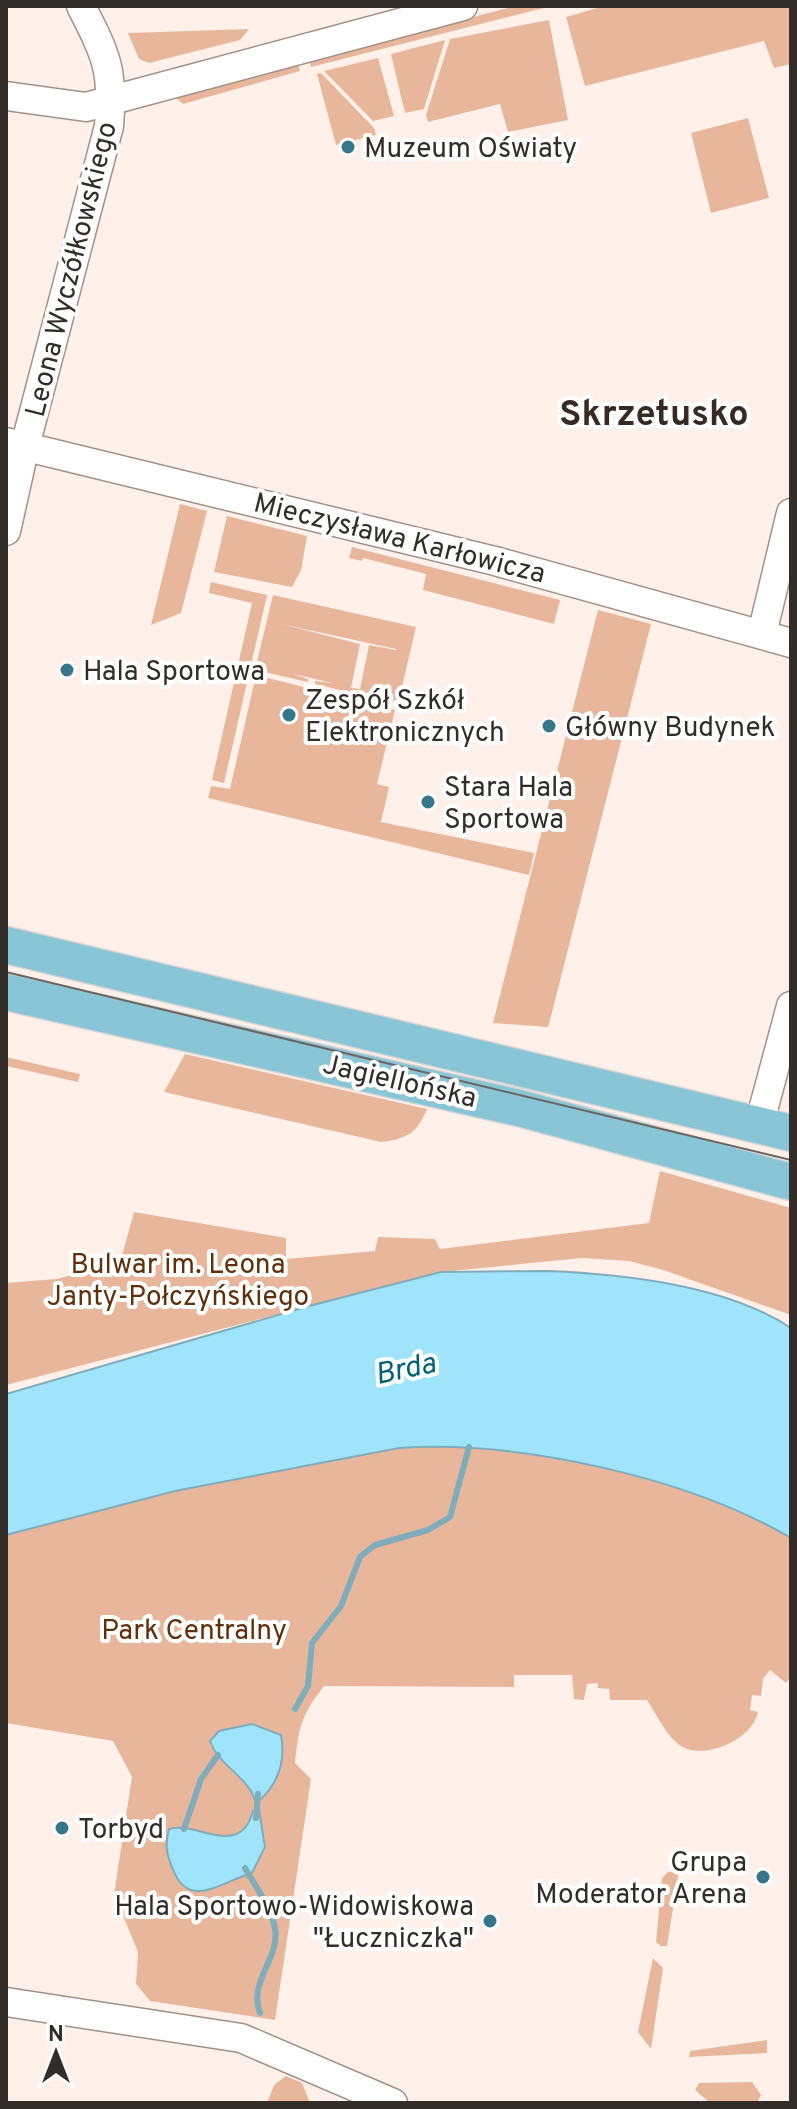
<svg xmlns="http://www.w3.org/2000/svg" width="797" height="2109" viewBox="0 0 797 2109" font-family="Overpass,sans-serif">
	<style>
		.green { fill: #e8b79b; fill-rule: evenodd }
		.water { fill: #9fe4fb; stroke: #7fadbc; stroke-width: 2 }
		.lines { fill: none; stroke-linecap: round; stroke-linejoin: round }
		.stream { stroke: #7fadbc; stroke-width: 6 }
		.minor-casing { stroke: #a19188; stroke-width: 31 }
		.major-casing { stroke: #d6d5d4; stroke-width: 39 }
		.minor { stroke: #fff; stroke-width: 28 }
		.major { stroke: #88c5d7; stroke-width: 36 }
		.tram { stroke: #6c645f; stroke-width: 2 }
		.poi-dot { fill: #37768a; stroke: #fff; stroke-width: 3 }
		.labels { text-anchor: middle; stroke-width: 8; stroke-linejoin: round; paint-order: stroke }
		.poi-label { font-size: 28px; fill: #332d29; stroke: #fff; text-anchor: start }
		.street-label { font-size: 28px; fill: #332d29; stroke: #fff }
		.park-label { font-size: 28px; fill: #602f0c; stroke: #fff }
		.water-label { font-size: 30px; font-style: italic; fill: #006178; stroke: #fff }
		.district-label { font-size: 36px; font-weight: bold; fill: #362a22; stroke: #fff }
	</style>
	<rect width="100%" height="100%" fill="#fff1e9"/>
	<g class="green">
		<path d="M516,6L544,8L311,67L310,59Z"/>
		<path d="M604,6H791V64L774,68L764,41L585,86L566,17Z"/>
		<path d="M549,20L568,120L508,132L500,104L428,122L426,115L450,39Z"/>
		<path d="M249,29L240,40L149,63L139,59L128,33Z"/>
		<path d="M445,40L424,109L405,113L391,54Z"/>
		<path d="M378,58L394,116L373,121L324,71Z"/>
		<path d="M298,63L300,71L183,104L176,98Z"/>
		<path d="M321,73L374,128L376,135L336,145L317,74Z"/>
		<path d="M748,118L769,198L711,213L691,133Z"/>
		<path d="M180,504L207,511L181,613L151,625Z"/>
		<path d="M227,516L307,536L301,570L292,587L214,572Z"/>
		<path d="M352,547L560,600L554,624L423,590L426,574L363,558L362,561L349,558Z"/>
		<path d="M211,582L267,595L224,783L212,780L252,603L209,593Z"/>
		<path d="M273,595L416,627L399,699L388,702L315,684V681L333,683L293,674L308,679V682L255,670ZM281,624L396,649V650L369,645L360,689L351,688L360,644Z"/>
		<path d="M598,610L651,624L551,1016L548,1027L493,1023Z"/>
		<path d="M256,675L395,710L377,784L389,787L381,822L534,853L529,875L208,798L211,786L230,789Z"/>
		<path d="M185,1054L427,1109C417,1133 407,1139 381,1142L164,1092Z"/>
		<path d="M6,1057L80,1074L78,1082L6,1066Z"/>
		<path d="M660,1171L791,1208V1315L663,1270L629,1261L582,1258L441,1272L6,1385V1283L56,1279L120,1263L134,1212L286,1238V1259L375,1251L378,1237L435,1239L440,1249L649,1223Z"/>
		<path d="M434,1445C554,1452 685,1477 791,1538V1677L786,1683L770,1670L763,1679L761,1696L752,1695L750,1710L758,1712C753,1739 705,1761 681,1746C667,1737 656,1714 647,1700H610L609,1689L598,1688V1683L587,1684L584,1700L574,1699L572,1675H514V1687L324,1686C301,1716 299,1726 295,1763L311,1779L275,2020L150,2001L136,1984L138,1952L114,1894L132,1777L113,1741L6,1723V1535L175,1491L399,1448Z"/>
		<path d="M679,1871L667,1946H661L656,1942L662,1878L668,1872Z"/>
		<path d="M653,1958L663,1968L651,2049L638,2032Z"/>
		<path d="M767,2040V2053L689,2057L690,2051Z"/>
		<path d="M286,2076L302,2083L310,2103H267L274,2085Z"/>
		<path d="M752,2082L761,2095L757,2103H710L695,2090L699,2083Z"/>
	</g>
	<g class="water">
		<path d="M548,1271C623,1274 726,1285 791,1328V1538C687,1477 518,1440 399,1448L175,1491L6,1535V1394L309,1306L441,1272Z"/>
		<path d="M252,1724L281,1735C286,1762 278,1783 260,1800H255C247,1776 219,1766 210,1741L219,1731Z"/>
		<path d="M259,1810L265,1847L252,1873C220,1882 188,1912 172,1867C166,1853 165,1843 169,1829C195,1820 240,1860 253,1811Z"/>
	</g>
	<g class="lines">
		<g class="stream">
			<path d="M295,1709L308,1686L312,1643L341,1606L360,1557L375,1545L428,1530L450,1517L469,1447"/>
			<path d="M256,1818L258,1794"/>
			<path d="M184,1829L201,1779L218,1755"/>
			<path d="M245,1868C255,1886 272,1908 275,1929C280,1959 248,1981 260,2013"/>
		</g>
		<g class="minor-casing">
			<g id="minor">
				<path d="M6,96L86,107L463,6"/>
				<path d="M6,442L495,561L791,643"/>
				<path d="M6,531L25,446L109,126C114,70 106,55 81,6"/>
				<path d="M762,634L791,513"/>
				<path d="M759,1125L791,1006"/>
				<path d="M6,2002L241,2038L393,2103"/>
			</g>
		</g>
		<g class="major-casing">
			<g id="major">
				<path d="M6,945L791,1133"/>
				<path d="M6,992L519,1108L791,1182"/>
			</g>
		</g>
		<use href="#minor" class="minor"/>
		<use href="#major" class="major"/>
		<path class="tram" d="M6,972L791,1160"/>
	</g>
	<g class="poi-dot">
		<circle cx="348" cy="147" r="8"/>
		<circle cx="67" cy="670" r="8"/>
		<circle cx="289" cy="715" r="8"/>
		<circle cx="549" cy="726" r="8"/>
		<circle cx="428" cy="802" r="8"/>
		<circle cx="62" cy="1828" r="8"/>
		<circle cx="763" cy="1877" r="8"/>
		<circle cx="490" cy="1921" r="8"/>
	</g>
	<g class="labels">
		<g class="poi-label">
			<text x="364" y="157">Muzeum Oświaty</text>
			<text x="83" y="680">Hala Sportowa</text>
			<text x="305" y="709">Zespół Szkół<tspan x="305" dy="32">Elektronicznych</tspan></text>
			<text x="565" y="736">Główny Budynek</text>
			<text x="444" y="796">Stara Hala<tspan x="444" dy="32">Sportowa</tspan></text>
			<text x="78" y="1838">Torbyd</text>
			<text x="747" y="1871" text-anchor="end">Grupa<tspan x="747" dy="32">Moderator Arena</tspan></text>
			<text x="474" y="1915" text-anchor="end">Hala Sportowo-Widowiskowa<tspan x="474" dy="32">"Łuczniczka"</tspan></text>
		</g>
		<g class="street-label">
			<text transform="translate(70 269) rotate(-76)" y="10">Leona Wyczółkowskiego</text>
			<text transform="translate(400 537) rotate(14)" y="10">Mieczysława Karłowicza</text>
			<text transform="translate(400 1080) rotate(13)" y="10">Jagiellońska</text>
		</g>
		<g class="park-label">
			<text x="178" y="1273">Bulwar im. Leona<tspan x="178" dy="32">Janty-Połczyńskiego</tspan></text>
			<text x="194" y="1639">Park Centralny</text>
		</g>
		<g class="water-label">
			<text transform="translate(405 1368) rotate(-12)" y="10">Brda</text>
		</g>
		<g class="district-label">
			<text x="654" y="425">Skrzetusko</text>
		</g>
	</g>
	<rect width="797" height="2109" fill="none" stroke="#332d29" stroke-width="16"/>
	<g transform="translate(56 2053)" stroke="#ffffff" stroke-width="6" paint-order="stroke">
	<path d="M0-6L14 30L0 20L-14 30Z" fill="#332d29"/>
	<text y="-12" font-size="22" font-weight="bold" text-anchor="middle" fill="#332d29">N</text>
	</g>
</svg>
